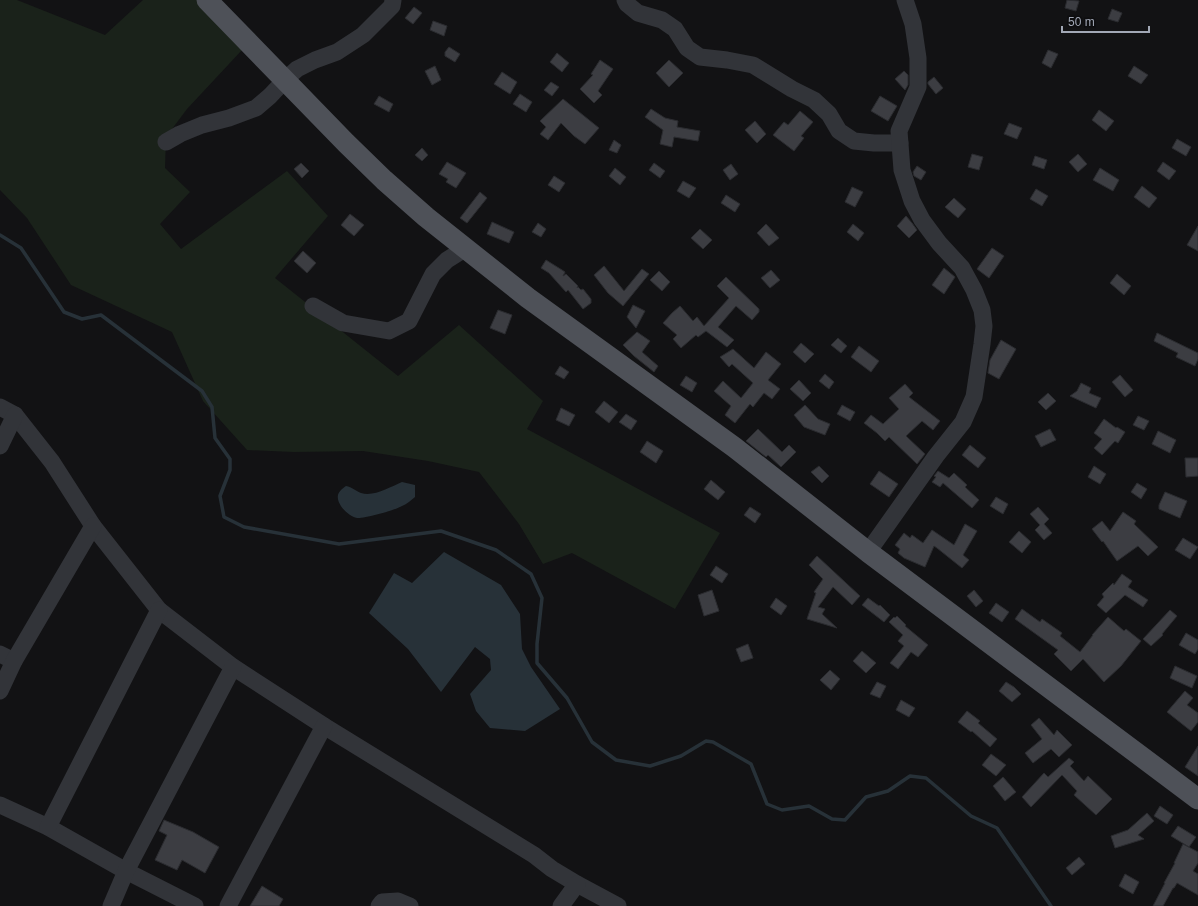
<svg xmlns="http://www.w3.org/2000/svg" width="1198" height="906" viewBox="0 0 1198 906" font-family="Helvetica,sans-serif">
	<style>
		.green { fill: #1a221a }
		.water { fill: #273138 }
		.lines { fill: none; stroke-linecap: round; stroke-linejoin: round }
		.stream { stroke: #273138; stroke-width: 3.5 }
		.building { fill: #3c3d42; stroke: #2b2c30 }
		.minor { stroke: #323439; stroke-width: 17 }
		.major { stroke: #4e5158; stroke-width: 21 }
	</style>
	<rect width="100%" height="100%" fill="#121214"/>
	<path class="green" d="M0,0H17L105,35L143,0H218L256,35L187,109L166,137L165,168L190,192L160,224L181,249L287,171L328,216L275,278L398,376L459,325L543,401L527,429L720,533L675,609L572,553L543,564L519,524L479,472L428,461L363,451L294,452L247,450L203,401L172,332L71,285L27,218L0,190Z"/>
	<g class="water">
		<path d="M402,482L415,485V497C411,500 407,504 402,506C396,510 363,519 357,518C348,516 336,504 338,495C339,491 343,488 346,486C352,487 356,491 361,493C374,497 390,487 402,482Z"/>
		<path d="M444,552L501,585L520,614L522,649L531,667L560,709L525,731L490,728L476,711L470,694L491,670L490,659L475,647L441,692L408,649L369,613L394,573L412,583Z"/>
	</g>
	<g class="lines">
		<path class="stream" d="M0,235L21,248L64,312L82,319L101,315L202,391L212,407L215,438L230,459V470L220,496L224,517L244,527L339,544L441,531L496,550L531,574L542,598L537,644V663L567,698L592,742L616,760L650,766L681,756L706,741L713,742L751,764L767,804L782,810L809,806L832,819L845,820L866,797L888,791L910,776L926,778L971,816L997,828L1051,906"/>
	</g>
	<g class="building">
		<path d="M1067,0L1079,1L1076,11L1065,8Z"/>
		<path d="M414,7L422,13L413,24L405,18Z"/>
		<path d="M1112,9L1122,13L1118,22L1108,19Z"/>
		<path d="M433,21L447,26L444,36L430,30Z"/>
		<path d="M449,47L460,54L455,62L445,56V52Z"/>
		<path d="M1048,50L1058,54L1051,68L1042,63Z"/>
		<path d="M557,53L569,63L562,72L550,62Z"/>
		<path d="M600,60L613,69L598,91L602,95L594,103L580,89L593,75L591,74Z"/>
		<path d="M669,60L683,73L669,87L656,73Z"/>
		<path d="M435,66L441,80L432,85L425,71Z"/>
		<path d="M1134,66L1148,75L1141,84L1128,76Z"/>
		<path d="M904,71L908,75V85L905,90L895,79Z"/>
		<path d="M502,72L517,82L510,94L494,84Z"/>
		<path d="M934,77L943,88L936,94L928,84V82Z"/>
		<path d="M551,82L559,87L552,96L544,90Z"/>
		<path d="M520,94L532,102L526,112L513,104Z"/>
		<path d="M379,96L393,104L389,112L374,104Z"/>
		<path d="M880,96L897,106L888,121L871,111Z"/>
		<path d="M563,99L599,128L585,144L574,136L561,123L548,140L540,134L546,127L540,121Z"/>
		<path d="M651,109L665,118L678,121L677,127L700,131L698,141L674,137L672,147L660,144L663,130L645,117Z"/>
		<path d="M1099,110L1114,121L1106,131L1092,120Z"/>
		<path d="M800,111L813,122L801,136L804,138L794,151L773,135L784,122L788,125Z"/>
		<path d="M755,121L766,134L757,143L745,130Z"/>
		<path d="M1009,123L1022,128L1017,139L1004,134Z"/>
		<path d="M1177,139L1191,147L1186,156L1172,148Z"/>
		<path d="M614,140L621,145L617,153L609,150Z"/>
		<path d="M422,148L428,155L422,161L415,155Z"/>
		<path d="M972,154L983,157L979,170L968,167Z"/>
		<path d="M1078,154L1087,164L1078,172L1069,162Z"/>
		<path d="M1035,156L1047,160L1044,169L1032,165Z"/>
		<path d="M447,162L466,173L456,188L446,182L448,179L439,174Z"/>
		<path d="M1163,162L1176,171L1169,180L1157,171Z"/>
		<path d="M301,163L309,171L302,178L294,169Z"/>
		<path d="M654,163L665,171L660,178L649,170Z"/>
		<path d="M731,164L738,174L730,180L723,170Z"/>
		<path d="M917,166L926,172L921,180L914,176L913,172Z"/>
		<path d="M615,168L626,177L620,185L609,176Z"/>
		<path d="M1100,168L1119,180L1113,191L1093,180Z"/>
		<path d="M554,176L565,183L559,192L548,185Z"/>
		<path d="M683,181L696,188L689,198L677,191Z"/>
		<path d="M1142,186L1157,198L1149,208L1134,197Z"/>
		<path d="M852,187L863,192L855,207L845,202Z"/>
		<path d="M1036,189L1048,196L1042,206L1030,199Z"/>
		<path d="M480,192L487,198L467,223L460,218Z"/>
		<path d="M726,195L740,204L735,212L721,203Z"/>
		<path d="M954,198L966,209L958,218L945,207Z"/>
		<path d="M350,214L364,225L354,236L341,225Z"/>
		<path d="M906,216L912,223L917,230L909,238L897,226Z"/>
		<path d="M492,222L514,232L509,243L487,234Z"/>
		<path d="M538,223L546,229L541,237L532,232Z"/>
		<path d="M766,224L779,238L769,246L757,233Z"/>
		<path d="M853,224L864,233L858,241L847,232Z"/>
		<path d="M1198,226V251L1187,245Z"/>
		<path d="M700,229L712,240L703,249L691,238Z"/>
		<path d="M992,248L1004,256L989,278L977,269Z"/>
		<path d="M303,251L316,263L307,273L294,261Z"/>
		<path d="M546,260L562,270L565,272L563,276L566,274L578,286L577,288L578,287L581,290L583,289L591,299V303L583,309L568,290L566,292L549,273L541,268Z"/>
		<path d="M604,266L624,291L642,269L649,274L623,306L608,293L594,275Z"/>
		<path d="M944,268L955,277L944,294L932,285Z"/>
		<path d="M771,270L780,280L770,288L761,278Z"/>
		<path d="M659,271L670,282L662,291L650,280Z"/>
		<path d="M1117,274L1131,286L1124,295L1110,283Z"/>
		<path d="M726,277L759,309V312L752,320L736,306L718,327L734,340L727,347L706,331L698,337L696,335L681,348L673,339L677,335L663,323L672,313L680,306L693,321L697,317L704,326L729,298L717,286Z"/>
		<path d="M633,305L645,311L636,328L627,317Z"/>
		<path d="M498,310L512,315L505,334L490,328Z"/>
		<path d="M637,332L650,341L642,352L658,366L654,372L634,356L623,345Z"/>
		<path d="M1157,333L1198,353V359L1195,366L1176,357L1178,353L1154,341Z"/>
		<path d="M838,338L847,346L841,353L831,345Z"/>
		<path d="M1001,340L1016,349L999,379L988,373L990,360Z"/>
		<path d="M801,343L814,354L805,363L793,352Z"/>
		<path d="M859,346L879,361L871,372L851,357Z"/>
		<path d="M733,349L754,368L766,352L781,364L768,380L780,389L772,399L764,393L753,407L750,404L735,423L725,415L731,406L714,391L723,381L741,398L753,383L732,364L729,367L720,357Z"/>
		<path d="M560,366L569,372L564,379L555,374Z"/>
		<path d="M825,374L834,382L829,389L819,381Z"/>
		<path d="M1120,375L1133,390L1125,397L1112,382Z"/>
		<path d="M686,376L697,383L692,392L680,385Z"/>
		<path d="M799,380L811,393L803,401L790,389Z"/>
		<path d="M1081,383L1091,388L1089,393L1101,398L1096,408L1070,396L1077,391Z"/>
		<path d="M905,384L913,393L909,397L940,421L933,430L922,421L906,436L925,454L917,464L889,437L885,441L877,433L864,423L871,415L883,424L899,409L889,398Z"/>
		<path d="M1048,393L1056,401L1046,410L1038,402Z"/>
		<path d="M604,401L618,412L609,423L595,412Z"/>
		<path d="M805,405L818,419L830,424L825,435L804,427L794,415Z"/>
		<path d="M842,405L855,412L850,421L837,414Z"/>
		<path d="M561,408L575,415L569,426L556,420Z"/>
		<path d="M626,414L637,421L631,430L619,422Z"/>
		<path d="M1138,416L1149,421L1144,430L1133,425Z"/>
		<path d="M1104,419L1116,428L1117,427L1125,432L1118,443L1115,441L1102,455L1094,448L1102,439L1094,433Z"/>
		<path d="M758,429L782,452L789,445L796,452L781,467L768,455L766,457L746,441Z"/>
		<path d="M1050,429L1056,440L1041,447L1035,436Z"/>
		<path d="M1158,431L1176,440L1170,453L1152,444Z"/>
		<path d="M647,441L663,451L656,463L640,452Z"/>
		<path d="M970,445L986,458L978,468L962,455Z"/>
		<path d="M1185,458H1198V476L1186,477Z"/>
		<path d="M819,466L829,476L822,483L811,472Z"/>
		<path d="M1094,466L1106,474L1100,484L1088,477Z"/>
		<path d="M879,471L898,484L889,497L870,484Z"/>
		<path d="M938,471L949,478L954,473L967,485L965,487L979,500L972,508L943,483L940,487L932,482L936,477L934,476Z"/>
		<path d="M711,480L725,492L718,500L704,489Z"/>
		<path d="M1137,483L1147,489L1141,499L1131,492Z"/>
		<path d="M1165,492L1187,501L1180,518L1159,509V505Z"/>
		<path d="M996,497L1008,504L1003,514L990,506Z"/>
		<path d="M750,507L761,514L755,523L744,515Z"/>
		<path d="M1038,507L1049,519L1044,524L1052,533L1044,540L1035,530L1040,525L1030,514Z"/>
		<path d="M1123,512L1136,521L1134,524L1158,547L1148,556L1138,546L1117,561L1103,541L1102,542L1092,529L1102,521L1110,531Z"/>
		<path d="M965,524L977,531L963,555L969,560L962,568L937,548L934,546L925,567L904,558L898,553L900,549L895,545L904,533L910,538L912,535L923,543L932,530L954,545Z"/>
		<path d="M1019,531L1031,542L1022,553L1009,542Z"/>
		<path d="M1183,538L1198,547L1190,559L1175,550Z"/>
		<path d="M817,556L860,596L852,605L833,587L818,607L825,609L822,614L837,628L807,619L816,593L814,592L823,579L809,565Z"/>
		<path d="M716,566L728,574L722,583L710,575Z"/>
		<path d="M1122,574L1132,581L1128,587L1148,600L1143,607L1125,595L1106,613L1097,605L1104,597L1102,594L1113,583L1114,585Z"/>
		<path d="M712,590L719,611L704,616L698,595Z"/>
		<path d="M974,590L983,601L976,607L967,596Z"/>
		<path d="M776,598L787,606L781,615L770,607Z"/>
		<path d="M868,598L879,606L880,605L890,615L884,622L862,605Z"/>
		<path d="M996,603L1009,612L1002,622L989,613Z"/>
		<path d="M1022,609L1040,622L1042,619L1062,633L1060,636L1080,652L1093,635H1092L1108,617L1124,631L1126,629L1141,641L1121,666L1104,682L1083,659L1071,671L1054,654L1058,650L1015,619Z"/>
		<path d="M1170,610L1177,616L1162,634L1163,635L1151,646L1143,639Z"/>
		<path d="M897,616L906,625L905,626L928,645L918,657L911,652L898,669L890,663L904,646L898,641L903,635L889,622L894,617L895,618Z"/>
		<path d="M1186,633L1198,640V649L1195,654L1179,645Z"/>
		<path d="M748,644L753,658L741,662L736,649Z"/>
		<path d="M862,651L876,663L866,673L853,661Z"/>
		<path d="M1175,666L1197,676L1192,688L1170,678Z"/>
		<path d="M830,670L840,679L831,690L820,680Z"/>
		<path d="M877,682L886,686L880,698L870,694Z"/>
		<path d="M1006,682L1014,687L1021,694L1012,702L999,691Z"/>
		<path d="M1185,691L1193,698L1187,705L1198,713V722L1191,731L1167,712Z"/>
		<path d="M901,700L915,708L909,717L896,710Z"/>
		<path d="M967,711L980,721L978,723L997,739L990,747L972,731L971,732L958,722Z"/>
		<path d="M1039,718L1054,735L1057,730L1072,745L1059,757L1051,749L1033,763L1025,753L1042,739L1031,725Z"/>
		<path d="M1198,746V776L1185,767Z"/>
		<path d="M991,754L1006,765L996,776L982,765Z"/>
		<path d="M1069,758L1074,762L1070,766L1084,781L1088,776L1112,799L1096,815L1074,795L1077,791L1062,775L1031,807L1022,797L1044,773L1048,777Z"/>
		<path d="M1003,777L1016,792L1005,801L993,786Z"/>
		<path d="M1160,806L1173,815L1167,824L1154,816Z"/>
		<path d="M1147,813L1154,821L1138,835L1144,839L1115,848L1111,836L1128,830Z"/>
		<path d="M164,820L193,832L219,847L205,873L182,860L177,870L155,860L167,835L159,831Z"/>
		<path d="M1178,826L1196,837L1189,847L1171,836Z"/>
		<path d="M1183,844L1198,852V863L1193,871L1198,874V895L1177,883L1174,888H1173L1163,906H1153L1165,883H1164L1175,863H1174Z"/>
		<path d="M1079,857L1085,864L1072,875L1066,868Z"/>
		<path d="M1125,874L1139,882L1133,894L1119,886Z"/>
		<path d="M262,886L283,899L279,906H250Z"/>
	</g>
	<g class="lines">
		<g class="minor">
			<path d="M625,0L627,4L638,13L662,20L675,29L687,48L700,57L727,60L753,65L792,89L814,100L829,114L839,131L854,141L874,143H900"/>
			<path d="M166,142L180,134L202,125L229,118L256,108L270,96L285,80L297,69L315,60L337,52L363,35L392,6L393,0"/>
			<path d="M313,306L343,323L389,331L409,321L433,274L447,260L466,248"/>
			<path d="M0,407L15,415L52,462L93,526L159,610L233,667L324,726L534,855L552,869L577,884L618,906"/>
			<path d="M0,446L15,415"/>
			<path d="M868,552L936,456L963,422L974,397L982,344L984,326L982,310L974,290L962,268L939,243L922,220L912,201L902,170L899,131L918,87V58L913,24L905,0"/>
			<path d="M0,654L14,661"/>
			<path d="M0,691L14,661L93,526"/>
			<path d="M0,805L48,827L126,871L195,906"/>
			<path d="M48,827L159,610"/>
			<path d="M111,906L126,871L233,667"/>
			<path d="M228,906L324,726"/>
			<path d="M379,906L382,902L398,901L410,906"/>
			<path d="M561,906L577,884"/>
		</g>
		<path class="major" d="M207,0L346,143L384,180L426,217L528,298L734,447L868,552L1198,799"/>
	</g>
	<path d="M1062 26v6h87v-6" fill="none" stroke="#a2a8b6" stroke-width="2"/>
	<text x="1068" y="26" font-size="12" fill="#a2a8b6" stroke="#0d0d0f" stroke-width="3" paint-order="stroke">50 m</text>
</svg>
